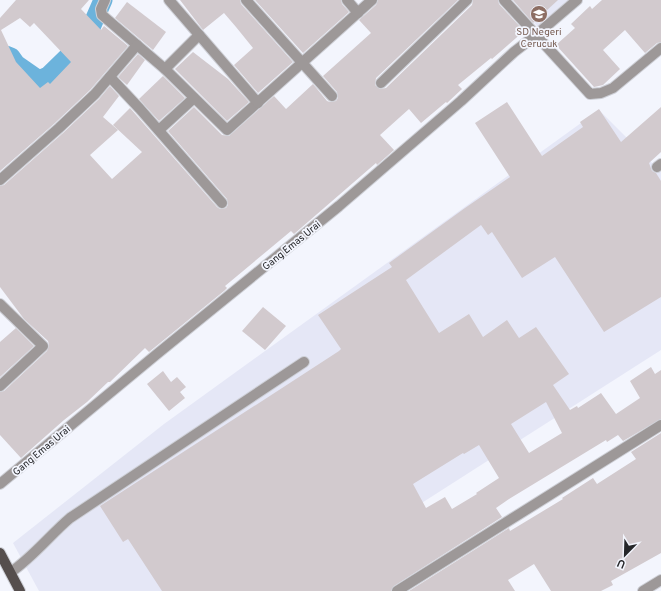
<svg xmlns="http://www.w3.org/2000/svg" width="661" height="591" viewBox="0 0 661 591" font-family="Overpass,sans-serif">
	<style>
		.built { fill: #e5e7f6 }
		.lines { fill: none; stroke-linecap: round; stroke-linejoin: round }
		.canal { stroke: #6cb3dc; stroke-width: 19 }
		.building { fill: #d2cace; fill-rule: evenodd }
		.service-casing { stroke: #ced0d7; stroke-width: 12 }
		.minor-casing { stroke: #ced0d7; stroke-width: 12 }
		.primary-casing { stroke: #ced0d7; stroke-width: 12 }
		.service { stroke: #9d9898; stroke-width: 10 }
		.minor { stroke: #9d9898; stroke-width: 10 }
		.primary { stroke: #554e4d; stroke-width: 10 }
		.labels { text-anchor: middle; stroke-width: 3.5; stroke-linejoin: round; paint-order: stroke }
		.education-label { font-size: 10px; fill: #785e54; stroke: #f3f5fd }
		.street-label { font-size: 10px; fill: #252629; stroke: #f3f5fd }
	</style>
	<rect width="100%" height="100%" fill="#f3f5fd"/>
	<g class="built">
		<path d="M513,0H569L538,27Z"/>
		<path d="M599,110L661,172V350L284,591H39L13,543L164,424Z"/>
	</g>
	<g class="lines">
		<path class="canal" d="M0,59L6,55L11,57L16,64L39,80L48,76L86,39L103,0"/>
	</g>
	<g class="building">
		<path d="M16,0H89L81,9L101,30L104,26L128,46L90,90L55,123L0,171V18ZM20,18L30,27L34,23L71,62L50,84L48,82L40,88L16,62L1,30Z"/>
		<path d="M180,0H240L241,4L293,62L258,93L234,65L253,48L236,27L224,13L203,30Z"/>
		<path d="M255,0H341L342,4L349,12L303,53Z"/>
		<path d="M378,0H458L376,78L375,85L380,89L386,88L472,5L473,0H498L499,4L524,31L492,59L491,58L458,85L462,89L447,103L446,102L421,123L409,109L380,135L394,150L377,165L376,163L294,234L291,231L225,286L227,288L224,291L149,352L145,348L110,382H108L87,402L64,420L21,458L0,435V392L4,391L47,351L49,345L48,341L24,319L0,287V186L4,185L63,133L99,99L110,86L119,96L103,117L118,130L90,155L112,179L142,152L113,125L130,108L217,207L220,209L226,208L228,205L227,199L168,131L194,107L222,135L229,136L274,96L286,109L313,84L327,101L330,102L336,101L338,98L337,92L323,76L371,33L359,20L376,5Z"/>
		<path d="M513,0H558L533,23Z"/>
		<path d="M602,0H661V42L657,43L645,53L625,30L603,50L620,69L603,85L594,87L556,45L575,28L571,24L590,6L592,9Z"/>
		<path d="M127,2L166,32L153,50L115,18Z"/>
		<path d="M193,52L228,79L249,102L227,121L175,69Z"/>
		<path d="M138,54L145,60L127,85L118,77Z"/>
		<path d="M163,76L185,98L159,121L139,99Z"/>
		<path d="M507,102L542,156L583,127L580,122L599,109L621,142L661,107V152L649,163L652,171L656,173L661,181V297L604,332L555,257L522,278L492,232L488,235L481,225L406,280L439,333L469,314L483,337L507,320L519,338L536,327L569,374L553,385L570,410L577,406L578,408L601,393L616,414L640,398L630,381L651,367L655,374L661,370V419L623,441L618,435L607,442L606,440L509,499L496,508L502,517L394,586L391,591H162L128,539L123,542L100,506L339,351L341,349L318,315L392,267L389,263L465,208L510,177L475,123ZM546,402L562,433L529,453L511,424ZM479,445L499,478L476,493L477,494L452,509L445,497L426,508L413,484L463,453L464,454Z"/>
		<path d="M263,307L286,326L265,350L242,331Z"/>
		<path d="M16,328L34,346L0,377V342Z"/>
		<path d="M163,371L171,382L177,377L186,387L180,392L185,398L169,411L147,384Z"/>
		<path d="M661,433V553L611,581L613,585L601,591H551L534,564L508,580L515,591H409L509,528L510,531L563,499L562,498L593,478L597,484L636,459L631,452Z"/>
	</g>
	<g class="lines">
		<g class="service-casing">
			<path id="service" d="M11,572C33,557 50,535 70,518L304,362"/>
		</g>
		<g class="minor-casing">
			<g id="minor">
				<path d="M105,0L101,9L102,15L165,69L227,130L372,0"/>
				<path d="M169,0L258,103"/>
				<path d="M246,0L332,96"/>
				<path d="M347,0L358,13"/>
				<path d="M504,0L590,94L601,93L613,88L661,48"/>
				<path d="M165,69L199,35"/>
				<path d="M110,77L140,109L222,203"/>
				<path d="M381,83L467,0"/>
				<path d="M159,130L194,98"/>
				<path d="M657,167L661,164"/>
				<path d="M0,180L59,128L95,94L137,45"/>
				<path d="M0,304L43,346L0,386"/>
				<path d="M0,484L157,354L339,206L461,101L514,52L536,35L577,0"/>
				<path d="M397,591L661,425"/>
				<path d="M643,591L661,580"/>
			</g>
		</g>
		<g class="primary-casing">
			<path id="primary" d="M0,553L20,591"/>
		</g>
		<use href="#service" class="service"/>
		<use href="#minor" class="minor"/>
		<use href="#primary" class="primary"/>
	</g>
	<defs>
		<g id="school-disc" transform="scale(0.9)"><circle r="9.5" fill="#8d6e63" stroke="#f3f5fd"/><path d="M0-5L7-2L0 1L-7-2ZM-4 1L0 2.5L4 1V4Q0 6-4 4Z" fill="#fff"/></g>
	</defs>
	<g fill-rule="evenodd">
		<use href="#school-disc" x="539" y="14"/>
	</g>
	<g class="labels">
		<g class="education-label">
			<text x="539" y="35">SD Negeri<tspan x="539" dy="12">Cerucuk</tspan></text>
		</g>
		<g class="street-label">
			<text transform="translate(291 245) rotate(-39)" y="4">Gang Emas Urai</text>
			<text transform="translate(41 450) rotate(-40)" y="4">Gang Emas Urai</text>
		</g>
	</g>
	<g transform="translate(625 555) rotate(203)" stroke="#f3f5fd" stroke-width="3" paint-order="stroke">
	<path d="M0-3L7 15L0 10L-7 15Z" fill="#252629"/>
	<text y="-6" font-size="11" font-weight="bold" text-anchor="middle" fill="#252629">U</text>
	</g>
</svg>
